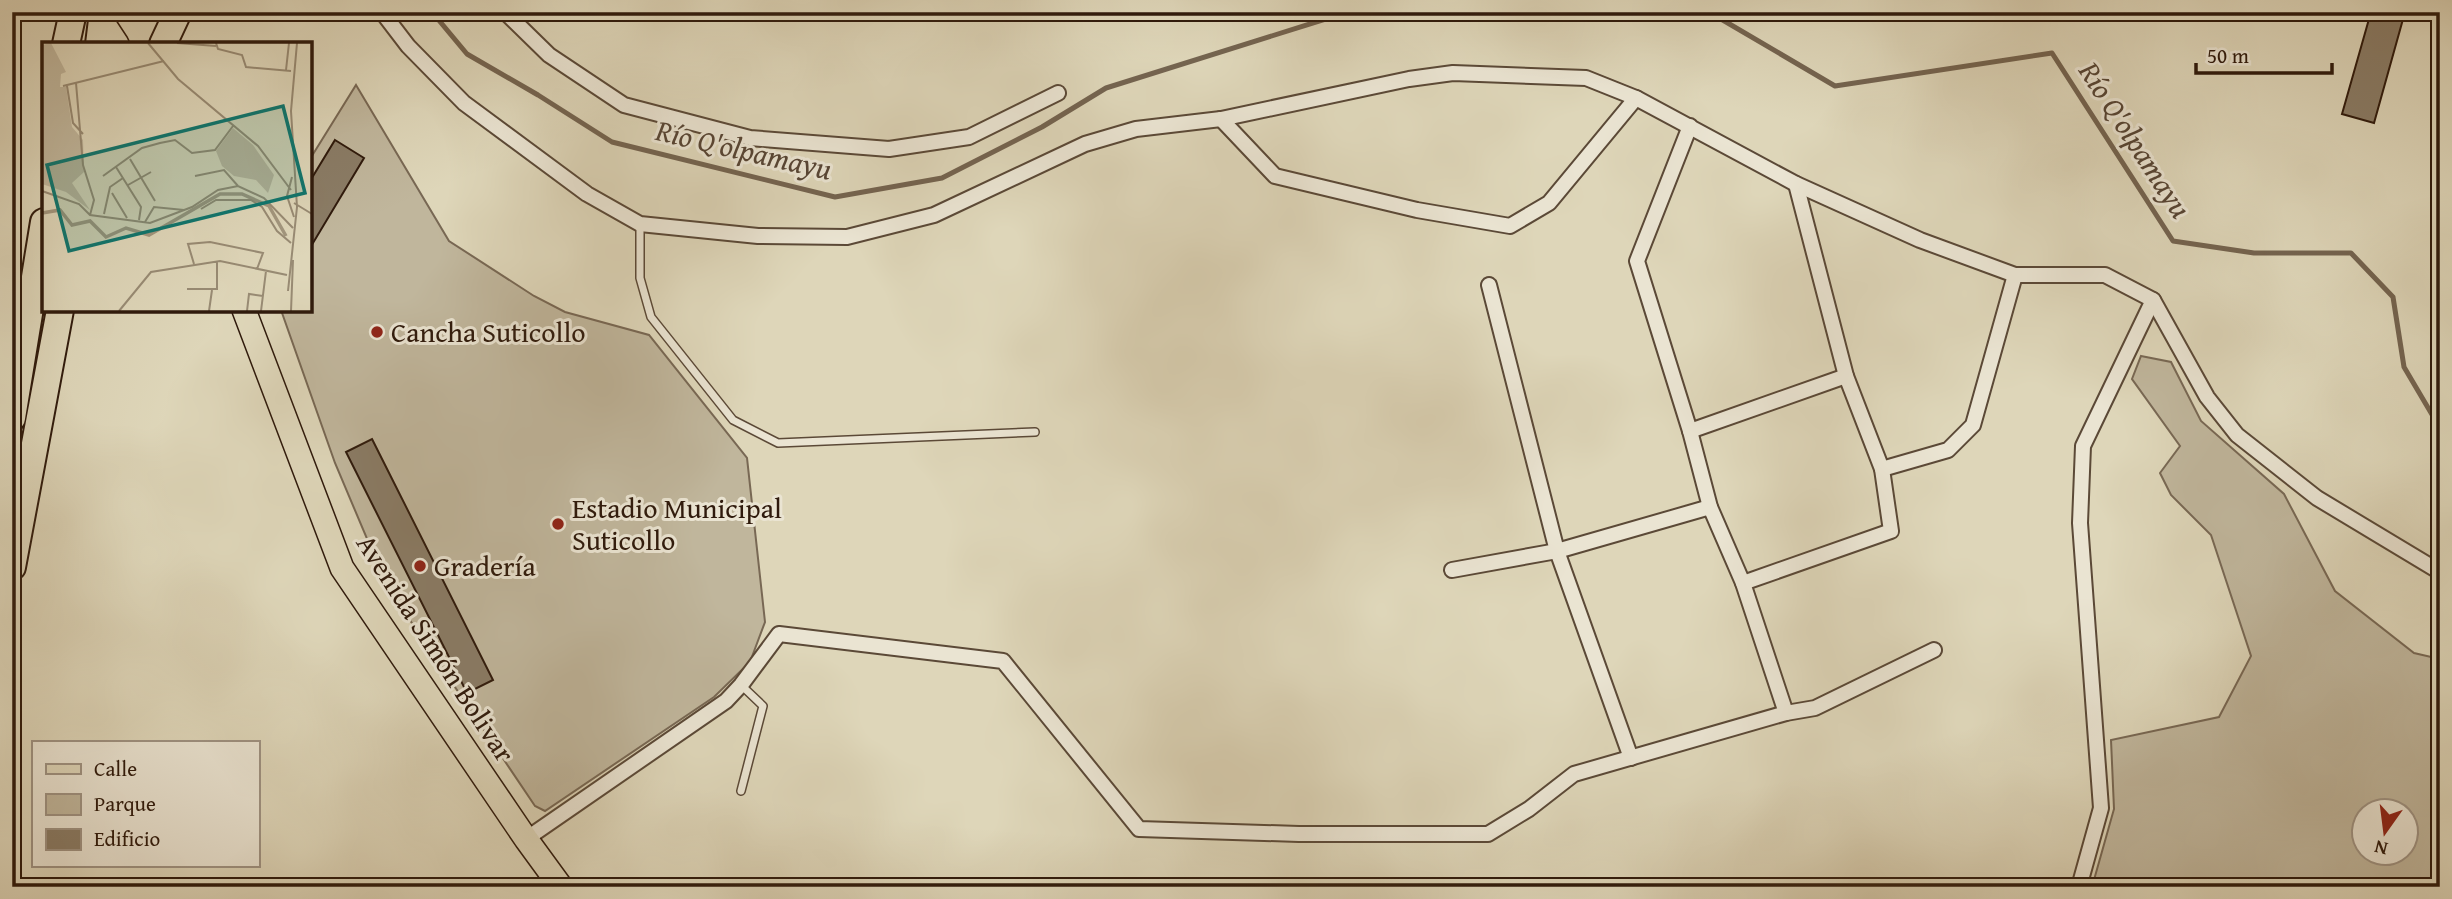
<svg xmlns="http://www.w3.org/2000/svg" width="2452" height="899" viewBox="0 0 2452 899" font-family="'Gentium Book Plus',serif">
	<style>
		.green { fill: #c0b69c; stroke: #786854; stroke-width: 2; fill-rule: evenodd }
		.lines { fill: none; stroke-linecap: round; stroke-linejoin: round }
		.stream { stroke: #746450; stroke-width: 5 }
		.building { fill: #8a7c66; stroke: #2f1a0c; stroke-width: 2 }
		.lane-casing { stroke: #5b4937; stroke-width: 10 }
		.street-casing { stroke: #5b4937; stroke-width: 18 }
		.primary-casing { stroke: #2f1a0c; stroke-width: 26 }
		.highway-casing { stroke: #2f1a0c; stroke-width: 30 }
		.lane { stroke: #eae4d2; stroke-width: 7 }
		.street { stroke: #eae4d2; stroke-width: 14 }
		.primary { stroke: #ded6b9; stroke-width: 23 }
		.highway { stroke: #ded6b9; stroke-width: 26 }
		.poi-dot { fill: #8f2418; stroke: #eae4d2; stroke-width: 2.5 }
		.labels { text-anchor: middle; stroke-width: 6; stroke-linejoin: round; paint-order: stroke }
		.poi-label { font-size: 28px; fill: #2f1a0c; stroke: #eae4d2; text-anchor: start }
		.street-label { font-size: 28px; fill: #2f1a0c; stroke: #eae4d2 }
		.water-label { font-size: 30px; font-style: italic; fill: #574534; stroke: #eae4d2 }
		.inset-river { fill: none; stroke: #a2967e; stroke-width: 3.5 }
		.inset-road { fill: none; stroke: #988b74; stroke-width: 2 }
		.view { fill: #0f766e; fill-opacity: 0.15; stroke: #0f766e; stroke-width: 3.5 }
		.inset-edge { fill: none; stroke: #2f1a0c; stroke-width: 3.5 }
	</style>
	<rect width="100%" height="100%" fill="#ded6b9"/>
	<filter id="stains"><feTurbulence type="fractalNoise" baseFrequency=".00286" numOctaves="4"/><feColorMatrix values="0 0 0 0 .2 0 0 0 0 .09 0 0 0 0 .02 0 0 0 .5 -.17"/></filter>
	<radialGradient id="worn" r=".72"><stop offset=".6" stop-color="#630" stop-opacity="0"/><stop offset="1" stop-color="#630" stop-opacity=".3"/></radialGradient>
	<g class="green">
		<path d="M356,85L449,241L534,296L565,312L649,335L747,458L765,622L750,662L714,697L545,811L535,806L387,586L335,463L281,310H310V159Z"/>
		<path d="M2141,356L2171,362L2201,421L2284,494L2335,591L2414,653L2440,659V887H2092L2114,809L2111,740L2219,717L2251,656L2211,535L2171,495L2160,473L2180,446L2132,379ZM2406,811V853H2364V811Z"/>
	</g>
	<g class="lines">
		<g class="stream">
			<path d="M432,12L467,54L538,95L612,142L835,197L942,178L1042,127L1106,88L1348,12"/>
			<path d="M1709,12L1835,86L2052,53L2173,241L2254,253H2351L2393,297L2404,367L2437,423L2440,424"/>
		</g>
	</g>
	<g class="building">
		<path d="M2371,12H2405L2374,123L2342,114Z"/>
		<path d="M335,140L364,158L310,248V181Z"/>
		<path d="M372,439L493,680L467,693L346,452Z"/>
	</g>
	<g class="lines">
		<g class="lane-casing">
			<g id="lane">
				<path d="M640,225V278L651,317L733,420L778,443L1035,432"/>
				<path d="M741,791L763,706L741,685"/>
			</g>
		</g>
		<g class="street-casing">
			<g id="street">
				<path d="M382,12L408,46L464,103L587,194L640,224L758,236L847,237L934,215L1085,144L1136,129L1221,119L1409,79L1453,73L1586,78L1636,98L1796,184L1920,240L2015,275H2105L2153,300L2207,397L2237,435L2317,498L2440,572"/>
				<path d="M505,12L549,55L624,105L750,138L889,149L969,137L1058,93"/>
				<path d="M1221,119L1275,176L1417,210L1510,226L1549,203L1636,98"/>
				<path d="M1690,126L1637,261L1690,431L1710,507L1743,583L1786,713"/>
				<path d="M1489,285L1557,551L1631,758"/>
				<path d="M1690,431L1846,376"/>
				<path d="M1882,469L1948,450L1973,425L2015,275"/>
				<path d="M1452,570L1557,551L1710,507"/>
				<path d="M1743,583L1891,531L1882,469L1846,376L1796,184"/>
				<path d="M526,839L726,701L741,685L779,634L1003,661L1139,829L1299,834H1488L1529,809L1574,774L1786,713L1815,708L1934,650"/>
				<path d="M2079,887L2101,808L2080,523L2083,446L2153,300"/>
			</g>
		</g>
		<g class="primary-casing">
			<g id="primary">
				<path d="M96,12L117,44"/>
				<path d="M244,310L342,568L526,839L561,887"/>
			</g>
		</g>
		<g class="highway-casing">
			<g id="highway">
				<path d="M66,44L73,12"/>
				<path d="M99,44L103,12"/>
				<path d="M163,44L178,12"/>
				<path d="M12,418L44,222"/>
				<path d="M12,567L60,310"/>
			</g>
		</g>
		<use href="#lane" class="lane"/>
		<use href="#street" class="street"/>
		<use href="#primary" class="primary"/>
		<use href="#highway" class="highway"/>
	</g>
	<g class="poi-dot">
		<circle cx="377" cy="332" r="7"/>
		<circle cx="558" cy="524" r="7"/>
		<circle cx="420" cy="566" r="7"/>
	</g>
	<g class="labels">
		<g class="poi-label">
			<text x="391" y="342">Cancha Suticollo</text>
			<text x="572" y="518">Estadio Municipal<tspan x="572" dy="32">Suticollo</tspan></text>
			<text x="434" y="576">Gradería</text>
		</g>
		<g class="street-label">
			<text transform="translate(436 648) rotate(57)" y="10">Avenida Simón Bolivar</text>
		</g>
		<g class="water-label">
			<text transform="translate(2135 140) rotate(57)" y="10">Río Q'olpamayu</text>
			<text transform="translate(744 150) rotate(13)" y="10">Río Q'olpamayu</text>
		</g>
	</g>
	<g transform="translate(42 42)">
		<rect width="270" height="270" fill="#ded6b9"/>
		<path d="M9,1L24,30L19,32L18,45H24L30,85L41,98L42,130L30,141L48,168L24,150L0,142V3ZM191,86L211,103L232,133L226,151L214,138L192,134L180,124L174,109Z" fill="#c0b69c"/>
		<path class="inset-river" d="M0,171L18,168L30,183L48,179L64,195L84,186L107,193L178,152H200L227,164L244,194"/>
		<path class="inset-road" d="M106,1L136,37L216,104L249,148M135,1L174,4M174,1L176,7L200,13L204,25L249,29M244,28L247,1M34,41L41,123L52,158L48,173M21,44L122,19M25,44L31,81L41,92M88,117L113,159M74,125L99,165L97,178M61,134L100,106L118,101L133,98L150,111L173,108L191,84M153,134L182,128L196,144M250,135L245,154L252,175M86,143L109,130M0,149L37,162L48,173L108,181L150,165L176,148L196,144L222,156L251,186M70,151L85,176M252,161L270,172M159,167L174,158H209L220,165L235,189L249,201M62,172L68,145L81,136M103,180L112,165L142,168M152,222L146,202L168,200L221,211L215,227M145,247H175V219M246,249L255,165L249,69L255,1M77,269L109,230L178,219L245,233M167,269L170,248M205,269L207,252L221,254M219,269L224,229M249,269L251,218"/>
		<path class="view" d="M241,64L263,151L27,209L5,123Z"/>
		<rect width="270" height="270" class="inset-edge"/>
	</g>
	<rect width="2452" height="899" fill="none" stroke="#ded6b9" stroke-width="42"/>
	<rect x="14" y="14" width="2424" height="871" fill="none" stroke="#2f1a0c" stroke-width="3.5"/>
	<rect x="21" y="21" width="2410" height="857" fill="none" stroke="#2f1a0c" stroke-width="2"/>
	<rect x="32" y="741" width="228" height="126" fill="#eae4d2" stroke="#9f9383" stroke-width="2"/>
	<rect x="46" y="764" width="35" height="10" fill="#ded6b9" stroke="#9f9383" stroke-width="2"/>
	<text x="94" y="776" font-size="21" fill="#2f1a0c">Calle</text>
	<rect x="46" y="794" width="35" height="21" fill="#c0b69c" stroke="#9f9383" stroke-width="2"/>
	<text x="94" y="811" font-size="21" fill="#2f1a0c">Parque</text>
	<rect x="46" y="829" width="35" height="21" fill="#8a7c66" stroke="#9f9383" stroke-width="2"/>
	<text x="94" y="846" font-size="21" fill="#2f1a0c">Edificio</text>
	<g transform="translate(2385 832) rotate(194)"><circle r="33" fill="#eae4d2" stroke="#9f9383" stroke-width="2"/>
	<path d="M0-5L12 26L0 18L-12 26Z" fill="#8f2418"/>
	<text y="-10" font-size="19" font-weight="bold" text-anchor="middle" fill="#2f1a0c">N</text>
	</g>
	<path d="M2196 63v10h136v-10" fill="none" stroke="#2f1a0c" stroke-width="3.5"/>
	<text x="2207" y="63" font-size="21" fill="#2f1a0c" stroke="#eae4d2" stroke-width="5" paint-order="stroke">50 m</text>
	<rect width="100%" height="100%" filter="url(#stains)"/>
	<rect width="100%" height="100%" fill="url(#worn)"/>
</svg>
